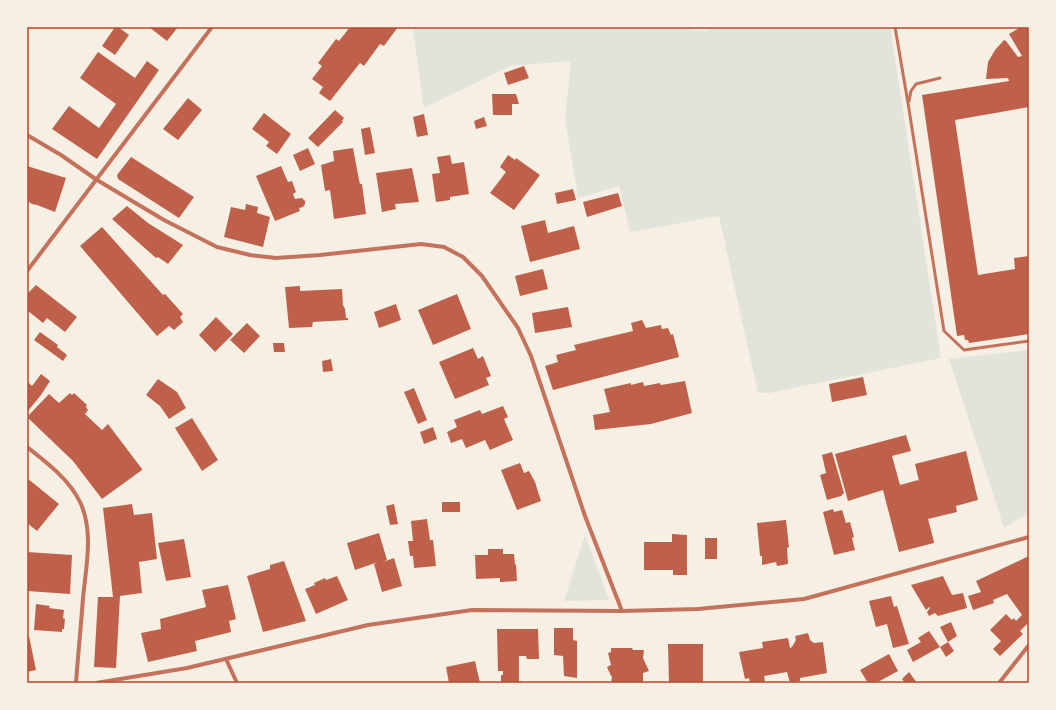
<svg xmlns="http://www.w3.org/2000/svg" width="1056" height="710" viewBox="0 0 1056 710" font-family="Karla,sans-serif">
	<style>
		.green { fill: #e2e4dc }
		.building { fill: #bf614a }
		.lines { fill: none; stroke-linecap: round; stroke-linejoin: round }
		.service { stroke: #c5725c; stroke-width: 3 }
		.minor { stroke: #c5725c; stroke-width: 4 }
		.neatline { fill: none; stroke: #b5482f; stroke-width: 1.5 }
	</style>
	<rect width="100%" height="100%" fill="#f6efe4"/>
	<g class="green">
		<path d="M411,27H681C692,30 703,34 714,27H890L941,358L769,393H758L719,216L630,232L619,186L578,198L565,119L571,61L510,66L424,108L413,30Z"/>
		<path d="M1028,350L1029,513L1004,528L949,359Z"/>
		<path d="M585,535L609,600L564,601Z"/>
	</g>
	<g class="building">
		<path d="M115,27H118L129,35L115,55L102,46Z"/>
		<path d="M149,27H178L167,41Z"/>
		<path d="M350,27H398L384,46L380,44L364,66L360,63L330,101L319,93L323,87L312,79L322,66L318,63L336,39L339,41Z"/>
		<path d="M1021,27H1029V107L955,120L978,275L1015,269L1014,258L1029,256V334L969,343L968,340H965L964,335L957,336L922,95L1009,81L1008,78L986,79L988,62L995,50L1004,40L1006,41L1018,57L1022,56L1009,34Z"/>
		<path d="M98,52L135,78L147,61L159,70L97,159L52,129L69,106L99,128L116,104L80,78Z"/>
		<path d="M524,66L529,78L508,85L504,73Z"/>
		<path d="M492,94H516L519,104H512V115H493Z"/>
		<path d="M188,98L202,110L178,140L163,129Z"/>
		<path d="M335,110L344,118L342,121L343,122L318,147L308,138Z"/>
		<path d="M264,113L291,134L277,154L266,146L269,142L252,129Z"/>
		<path d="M424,114L428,135L417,137L413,117Z"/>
		<path d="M484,117L487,126L476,129L474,121Z"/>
		<path d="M370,127L375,153L365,155L361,129Z"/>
		<path d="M308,148L315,164L300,171L293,155Z"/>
		<path d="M353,148L359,180L360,184H362L366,214L334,219L330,190L325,191L321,165L334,161L333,151Z"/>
		<path d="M450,155L452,164L464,162L469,194L450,197V200L436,202L432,174L440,173L437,157Z"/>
		<path d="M508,155L515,160L516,158L540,175L514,210L490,193L506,172L500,167Z"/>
		<path d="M131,157L194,197L179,218L118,179L117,175Z"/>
		<path d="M27,166L66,178L55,212L37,205L32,204L27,201Z"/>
		<path d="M281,166L288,182L292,181L296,192L293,194L295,199L302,198L305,201V204L303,207L299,208L300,211L275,221L256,176Z"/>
		<path d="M412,168L419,202L395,204L396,209L382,212L376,173Z"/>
		<path d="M573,189L576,200L557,204L555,193Z"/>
		<path d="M618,193L622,206L587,217L583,202Z"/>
		<path d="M246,204L258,207L257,213L270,217L263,247L224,237L231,207L245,210Z"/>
		<path d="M127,206L148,223L183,245L168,264L158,257L156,258L112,219Z"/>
		<path d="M545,220L548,233L574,226L580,249L530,262L521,226Z"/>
		<path d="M102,227L163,295L165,294L183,314L180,317L183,322L174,330L169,326L157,336L80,246Z"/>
		<path d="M543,269L548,289L520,296L515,276Z"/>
		<path d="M36,285L77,317L65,332L47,318L43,323L27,310V294Z"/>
		<path d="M300,286V291L342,289L343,305L345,309L346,318H348V320L313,322L312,327L289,328L285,287Z"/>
		<path d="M457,294L471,329L433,345L418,310Z"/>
		<path d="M396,304L401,320L379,328L374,312Z"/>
		<path d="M568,307L572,327L535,333L532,313Z"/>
		<path d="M216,317L233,334L215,352L199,335Z"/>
		<path d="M642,320L646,328L661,325L662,329L668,328L671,335L673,334L679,357L553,390L545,366L558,362L556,355L576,350L574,345L633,331L631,323Z"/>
		<path d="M247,323L260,336L244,353L230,340Z"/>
		<path d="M40,332L58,345L57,347L67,355L63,361L34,340Z"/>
		<path d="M273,343H284L285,352H274Z"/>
		<path d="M473,348L478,359L483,356L491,376L486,378L489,385L455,399L439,362Z"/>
		<path d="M331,359L333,371L323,372L322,361Z"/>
		<path d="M41,374L50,381L41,395L27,412V381L32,386Z"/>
		<path d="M863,377L867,395L832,402L829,384Z"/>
		<path d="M158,379L177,392L186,408L169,419L160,406L146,395Z"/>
		<path d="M685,381L692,413L651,424L595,430L593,415L610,412L604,389L631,383V385L643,382L644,386L660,383L661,385Z"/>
		<path d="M414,388L427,420L418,424L404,392Z"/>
		<path d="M70,393L72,395L74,393L87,405L86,407L88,410L85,414L102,430L108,424L142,469V470L102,499L73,461L27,417L49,394L59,403Z"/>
		<path d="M503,406L508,417L504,419L513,440L490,450L485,440L466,448L462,439L451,443L447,432L457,427L454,420L480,410L482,414Z"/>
		<path d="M192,418L218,460L202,471L175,428Z"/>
		<path d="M433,427L437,439L424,444L420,432Z"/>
		<path d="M906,435L911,451L892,456L900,485L918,480L919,481L915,464L966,451L978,500L956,506L957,512L928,519L934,542V543L899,552L883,490L848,501L835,454Z"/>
		<path d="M832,452L844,493L841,496L827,500L820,475L826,473L822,455Z"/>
		<path d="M520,463L524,473L529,471L535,482L541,501L517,510L501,470Z"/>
		<path d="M27,478L59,504L37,531L27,523Z"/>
		<rect x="442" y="502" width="18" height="10"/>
		<path d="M132,504L134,515L152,513L157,559L139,562L142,593L120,596L116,668L94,667L98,597H113L103,508Z"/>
		<path d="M394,504L398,524L390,525L386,506Z"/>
		<path d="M833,509L834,512L842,510L846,523L850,522L854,537L852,538L855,550L834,555L823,512Z"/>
		<path d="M427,519L430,540H433L436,566L414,568L413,556H410L408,541H413L411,521Z"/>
		<path d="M786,520L789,547L787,548L788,564L777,566L776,562L762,565V556H760L757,523Z"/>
		<path d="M379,533L387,560L383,562L394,558L402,586L382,592L374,564L378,562L355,570L347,543Z"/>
		<path d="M672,534L687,535V575H673V570H644V542H672Z"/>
		<rect x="705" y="538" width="12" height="21"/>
		<path d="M184,539L191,577L166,581L158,543Z"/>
		<path d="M488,549H503V554H514L515,565L516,564L517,581L500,582V578L476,579L475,555H488Z"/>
		<path d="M27,552L72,555L70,594L27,591Z"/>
		<path d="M1029,556V617L1027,618L1029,622L1020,631L1023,634L1000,656L993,649L1001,641L990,630L1006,614L1012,620L1014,618L1016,621L1022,615L1007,594L993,600L994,603L973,610L968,596L981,592L976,581Z"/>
		<path d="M284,561L306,621L263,632L247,576L270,569V565Z"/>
		<path d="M337,576L348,600L316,614L305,589L315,585L314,583L325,578L326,580Z"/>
		<path d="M943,576L952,595L963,593L967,608L938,616L935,613L929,616L927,612L930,608L929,607L926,610L911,585Z"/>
		<path d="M228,585L236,619L229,621L231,632L195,641L197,651L148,662L141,633L161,629L160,619L206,607L202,590Z"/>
		<path d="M891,596L894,607L897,606L909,644L893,648L887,624L876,627L869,601Z"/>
		<path d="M36,604L50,606L49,608L64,610L63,618L65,619L64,629H62V632L34,630Z"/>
		<path d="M951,622L957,636L948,642L954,651L946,657L940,647L948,642L940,627Z"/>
		<path d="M554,628H573V640L577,641V678L564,676L563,656L554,655Z"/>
		<path d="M497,629H538L539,659H527L526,656H519V681H522V683H501V675H503V671H498Z"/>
		<path d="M929,631L940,647L913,662L907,650L921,642L918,638Z"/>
		<path d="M808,633L810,640L814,643L823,642L827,673L800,678V681L790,683L787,672L764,676L765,681L761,683H750L749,678L745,679L739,652L763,648L762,642L788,638L790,648L792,647L796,640L795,636Z"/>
		<path d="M29,636L36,670L27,672V637Z"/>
		<path d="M668,644H703V683H669Z"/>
		<path d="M611,648H632L633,650H644L643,658L649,671L643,673V683H611L612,676H611L607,667L611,665L608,653L611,652Z"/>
		<path d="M889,654L898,671L876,683H868L860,670Z"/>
		<path d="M475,661L480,683H449L446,667Z"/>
		<path d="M909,672L917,683H905L902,679Z"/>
	</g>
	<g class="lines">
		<g class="service">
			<path d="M895,27L908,103L944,331L964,350L1029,341"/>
			<path d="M909,101L911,91L916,84L940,78"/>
		</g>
		<g class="minor">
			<path d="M27,135L61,155L97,180L164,220L217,247L250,255L276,258L320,255L421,244L444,247L463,257L482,276L518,328L531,356L585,516L622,611"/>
			<path d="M27,271L212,27"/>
			<path d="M27,447C46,462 69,479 80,502C94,531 86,567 83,598C81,626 78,655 76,683"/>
			<path d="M226,659L237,683"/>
			<path d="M96,683L187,668L368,625L472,610L622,611L698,609L804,599L1029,537"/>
			<path d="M999,683L1029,645"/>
		</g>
	</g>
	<rect width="1056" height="710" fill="none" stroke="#f6efe4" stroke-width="56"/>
	<rect x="28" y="28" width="1000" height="654" class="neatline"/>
</svg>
